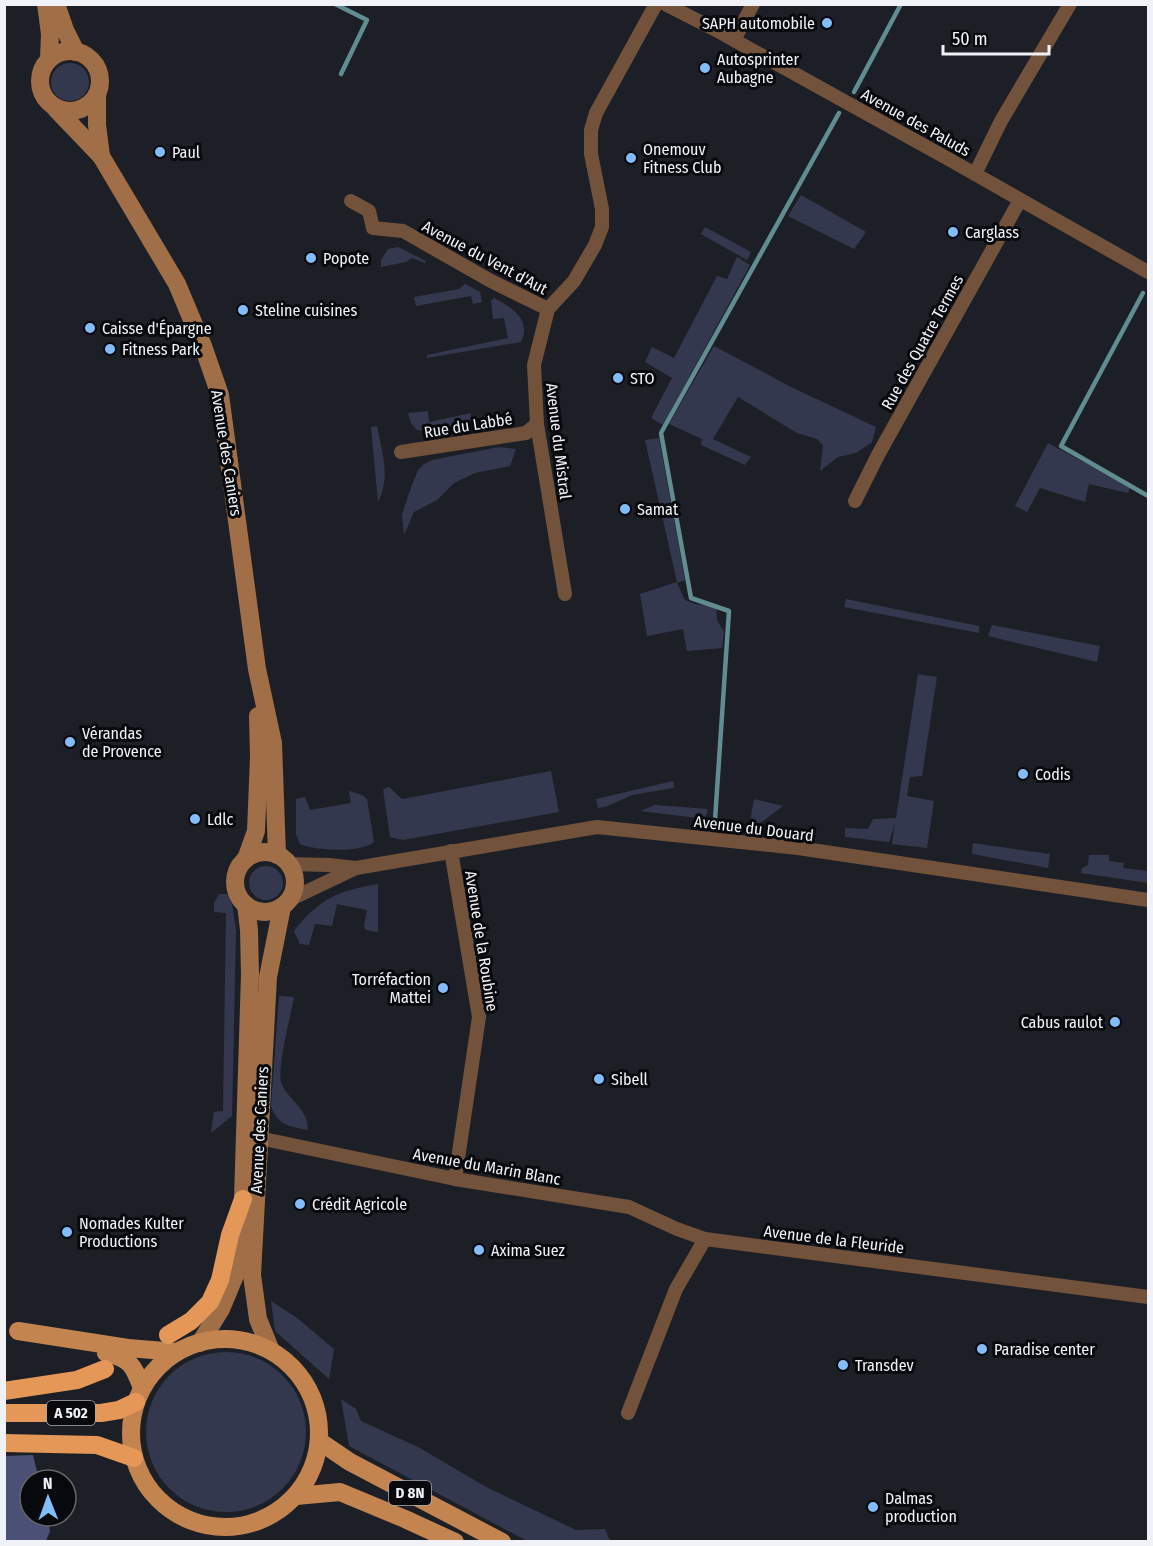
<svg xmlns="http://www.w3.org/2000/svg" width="1153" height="1546" viewBox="0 0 1153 1546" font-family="'Fira Sans Condensed',sans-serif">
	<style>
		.green { fill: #34384e }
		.forest { fill: #4a5076 }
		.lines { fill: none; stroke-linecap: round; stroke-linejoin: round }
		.stream { stroke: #618d92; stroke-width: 4.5 }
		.street { stroke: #72523a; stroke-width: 14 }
		.secondary { stroke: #a06e47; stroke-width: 18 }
		.primary { stroke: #c48450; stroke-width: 18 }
		.highway { stroke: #e59758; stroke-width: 18 }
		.poi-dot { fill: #82bcfa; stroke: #08090c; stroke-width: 2 }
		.labels { text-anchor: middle; stroke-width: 6; stroke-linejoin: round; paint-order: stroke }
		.shield { fill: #08090c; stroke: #abacb0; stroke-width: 1.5 }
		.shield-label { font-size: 15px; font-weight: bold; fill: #f1f2f7 }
		.poi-label { font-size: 16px; fill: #f1f2f7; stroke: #08090c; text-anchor: start }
		.street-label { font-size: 16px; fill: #f1f2f7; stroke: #08090c }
	</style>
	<rect width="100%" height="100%" fill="#1d1f26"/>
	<g class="green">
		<circle cx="70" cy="82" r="19"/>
		<path d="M801,195L866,232L854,249L788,216Z"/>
		<path d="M705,227L751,252L747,260L701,234Z"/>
		<path d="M398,247L426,261L425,263L412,258L406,262L381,267V260L388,249Z"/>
		<path d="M737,257L750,265L663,425L651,418L672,378L645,362L652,347L674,358L717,276L727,279Z"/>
		<path d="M465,284L480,292L482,302L473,304L471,296L416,306L414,297L459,289Z"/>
		<path d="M494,298C511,307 532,319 521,342L427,358V355L508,338L504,318L493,319L491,301Z"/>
		<path d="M714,346L791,387L876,427L872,442L856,453L838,457L820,471L823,445L817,439L797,433L738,397L713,439L751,457L745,465L701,445L702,439L669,424Z"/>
		<path d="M428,411L429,422L471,413L470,425L431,432L417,430L411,423L408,413Z"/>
		<path d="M377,426C382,452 391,478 378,502L371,427Z"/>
		<path d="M659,438L685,580L677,583L685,600L695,604L716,606L717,620L724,632L722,648L687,651L683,629L647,636L640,594L677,582L645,440Z"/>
		<path d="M1048,443L1130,487L1128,493L1089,484L1085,502L1040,488L1027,512L1015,506Z"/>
		<path d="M499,447L516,449L510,466L475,473L454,483L437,500L414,512L404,535L402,515L409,493L418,470L424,464L432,460Z"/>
		<path d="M846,599L979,626V633L844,607Z"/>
		<path d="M992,625L1100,646L1097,662L988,636Z"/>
		<path d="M918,674L937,677L922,776L910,777L907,796L934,801L927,848L892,844L895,823L889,842L845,837V828L868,829L873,819L896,818Z"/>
		<path d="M551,771L559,812L403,840L390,837L383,789L389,787L402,799Z"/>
		<path d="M673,781L674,788L632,795L608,806L598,808L596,799Z"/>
		<path d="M349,791L362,795L367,799L374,842C362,853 315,851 300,844L296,834V799L305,797L310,810L351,803Z"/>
		<path d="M754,799L783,806L759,824L749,827Z"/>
		<path d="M655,805L708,809L705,819L640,811Z"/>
		<path d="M973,843L1050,854L1048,868L972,854Z"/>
		<path d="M1089,855H1109V861L1124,863L1123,868L1148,871V883L1081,873L1082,868L1088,865Z"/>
		<circle cx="266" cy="883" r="17"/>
		<path d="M378,884V932L366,930L364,926L367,910L337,904L332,926L315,924L309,945L300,944L294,931C320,898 338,891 378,884Z"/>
		<path d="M219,894H227L232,904L236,929L232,1116L211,1133L214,1112L223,1111L226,913L214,912V903Z"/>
		<path d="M279,996L294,997C291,1015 277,1066 281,1082C287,1100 308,1107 308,1130C289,1126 278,1126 271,1106Z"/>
		<path d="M271,1301L297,1318L334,1349L329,1379L275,1331Z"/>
		<circle cx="226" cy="1432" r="80"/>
		<path d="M341,1399L356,1409L361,1421L420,1448L486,1487L576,1530L605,1529L610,1541H527L349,1446Z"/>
	</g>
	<path class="forest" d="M33,1455L39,1480H30V1516H47L50,1531L46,1541H5V1456Z"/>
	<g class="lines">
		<g class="stream">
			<path d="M335,4L367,20L341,74"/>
			<path d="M854,92L901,4"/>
			<path d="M1143,293L1061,446L1148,496"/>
			<path d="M715,820L729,611L691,598L661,433L839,113"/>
		</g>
		<g class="street">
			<path d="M665,4L716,30L952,161L1148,272"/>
			<path d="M734,40L753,4"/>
			<path d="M975,174L1001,121L1070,4"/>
			<path d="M351,201L369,211L373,228L403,231L491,281L548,309"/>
			<path d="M401,452L526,433L537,424"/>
			<path d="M855,501L878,455L1020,200"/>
			<path d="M565,594L537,424L534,365L548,309L574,281L595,245L602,227V209L591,154V130L596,113L656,4"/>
			<path d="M451,851L479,1017L455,1179"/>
			<path d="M289,864L329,865L356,868"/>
			<path d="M289,900L356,868L597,827L798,848L1148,900"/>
			<path d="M259,1138L455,1179L629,1207L677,1229L705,1239"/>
			<path d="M628,1413L676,1289L705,1239L1148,1297"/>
		</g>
		<g class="secondary">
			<path d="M46,4L50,34L49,59"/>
			<path d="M56,4L65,30L76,52"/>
			<circle cx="70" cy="81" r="30"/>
			<path d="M97,95V125L101,156"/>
			<path d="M56,109L101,156L177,284L203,346L220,395L257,669L273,743L277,855"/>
			<circle cx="265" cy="882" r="30"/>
			<path d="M246,859L256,831L259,757L258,716"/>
			<path d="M200,1343L221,1309L236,1273L243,1199L250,974L249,930L246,905"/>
			<path d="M271,1351L258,1319L252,1275L268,977L282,907"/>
		</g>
		<g class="primary">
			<path d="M18,1331L128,1348L177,1352"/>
			<circle cx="225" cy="1433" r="94"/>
			<path d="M106,1353C131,1359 133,1365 142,1388"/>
			<path d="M319,1441L350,1462L502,1542"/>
			<path d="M296,1496L340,1492L405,1519L455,1542"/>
		</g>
		<g class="highway">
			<path d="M168,1335L191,1321L210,1302L220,1280L230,1235L243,1199"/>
			<path d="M4,1391L77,1380L105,1369"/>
			<path d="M4,1413H101L119,1410L136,1402"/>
			<path d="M4,1443L97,1445L134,1458"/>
		</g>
	</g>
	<g class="poi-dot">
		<circle cx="827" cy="23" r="6"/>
		<circle cx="705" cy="68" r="6"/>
		<circle cx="160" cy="152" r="6"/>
		<circle cx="631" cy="158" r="6"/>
		<circle cx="953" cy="232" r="6"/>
		<circle cx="311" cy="258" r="6"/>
		<circle cx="243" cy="310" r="6"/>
		<circle cx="90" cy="328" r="6"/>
		<circle cx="110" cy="349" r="6"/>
		<circle cx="618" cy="378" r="6"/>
		<circle cx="625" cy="509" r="6"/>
		<circle cx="70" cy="742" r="6"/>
		<circle cx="1023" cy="774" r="6"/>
		<circle cx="195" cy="819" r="6"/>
		<circle cx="443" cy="988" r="6"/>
		<circle cx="1115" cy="1022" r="6"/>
		<circle cx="599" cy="1079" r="6"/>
		<circle cx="300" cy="1204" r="6"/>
		<circle cx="67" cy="1232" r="6"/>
		<circle cx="479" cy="1250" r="6"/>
		<circle cx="982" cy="1349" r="6"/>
		<circle cx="843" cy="1365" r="6"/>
		<circle cx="873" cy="1507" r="6"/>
	</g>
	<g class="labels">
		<g class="shield">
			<rect x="47" y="1401" width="48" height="24" rx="4.5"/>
			<rect x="389" y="1481" width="42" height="24" rx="4.5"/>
		</g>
		<g class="shield-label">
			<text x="71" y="1418">A 502</text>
			<text x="410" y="1498">D 8N</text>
		</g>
		<g class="poi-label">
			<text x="815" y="29" text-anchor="end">SAPH automobile</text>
			<text x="717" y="65">Autosprinter<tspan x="717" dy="18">Aubagne</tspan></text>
			<text x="643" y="155">Onemouv<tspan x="643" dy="18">Fitness Club</tspan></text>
			<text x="172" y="158">Paul</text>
			<text x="965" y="238">Carglass</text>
			<text x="323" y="264">Popote</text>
			<text x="255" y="316">Steline cuisines</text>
			<text x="102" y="334">Caisse d'Épargne</text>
			<text x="122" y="355">Fitness Park</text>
			<text x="630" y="384">STO</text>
			<text x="637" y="515">Samat</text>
			<text x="82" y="739">Vérandas<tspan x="82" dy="18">de Provence</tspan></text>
			<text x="1035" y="780">Codis</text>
			<text x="207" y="825">Ldlc</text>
			<text x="431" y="985" text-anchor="end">Torréfaction<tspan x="431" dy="18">Mattei</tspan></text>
			<text x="1103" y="1028" text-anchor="end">Cabus raulot</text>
			<text x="611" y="1085">Sibell</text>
			<text x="312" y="1210">Crédit Agricole</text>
			<text x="79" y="1229">Nomades Kulter<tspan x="79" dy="18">Productions</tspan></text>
			<text x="491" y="1256">Axima Suez</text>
			<text x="994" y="1355">Paradise center</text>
			<text x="855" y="1371">Transdev</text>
			<text x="885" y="1504">Dalmas<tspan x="885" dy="18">production</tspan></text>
		</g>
		<g class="street-label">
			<text transform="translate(916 122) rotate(29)" y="6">Avenue des Paluds</text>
			<text transform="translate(485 257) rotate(28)" y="6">Avenue du Vent d'Aut</text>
			<text transform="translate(922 342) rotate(-61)" y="6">Rue des Quatre Termes</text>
			<text transform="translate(468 425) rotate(-9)" y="6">Rue du Labbé</text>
			<text transform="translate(559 441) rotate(83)" y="6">Avenue du Mistral</text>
			<text transform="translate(227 453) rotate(81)" y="6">Avenue des Caniers</text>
			<text transform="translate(754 828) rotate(7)" y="6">Avenue du Douard</text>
			<text transform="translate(482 941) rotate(81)" y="6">Avenue de la Roubine</text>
			<text transform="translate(259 1130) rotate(-87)" y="6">Avenue des Caniers</text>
			<text transform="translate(487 1166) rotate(10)" y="6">Avenue du Marin Blanc</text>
			<text transform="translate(834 1239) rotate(7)" y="6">Avenue de la Fleuride</text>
		</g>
	</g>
	<rect width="1153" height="1546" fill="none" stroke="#f1f2f7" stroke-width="12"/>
	<g transform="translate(48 1498) rotate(359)"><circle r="28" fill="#08090c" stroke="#65666a" stroke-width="1.5"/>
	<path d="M0-4.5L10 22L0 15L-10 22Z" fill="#82bcfa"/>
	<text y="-9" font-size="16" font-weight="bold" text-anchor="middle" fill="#f1f2f7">N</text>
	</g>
	<path d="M943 45v9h106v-9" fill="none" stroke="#f1f2f7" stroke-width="3"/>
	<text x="952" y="45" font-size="18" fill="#f1f2f7" stroke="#08090c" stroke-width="4.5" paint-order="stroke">50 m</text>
</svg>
